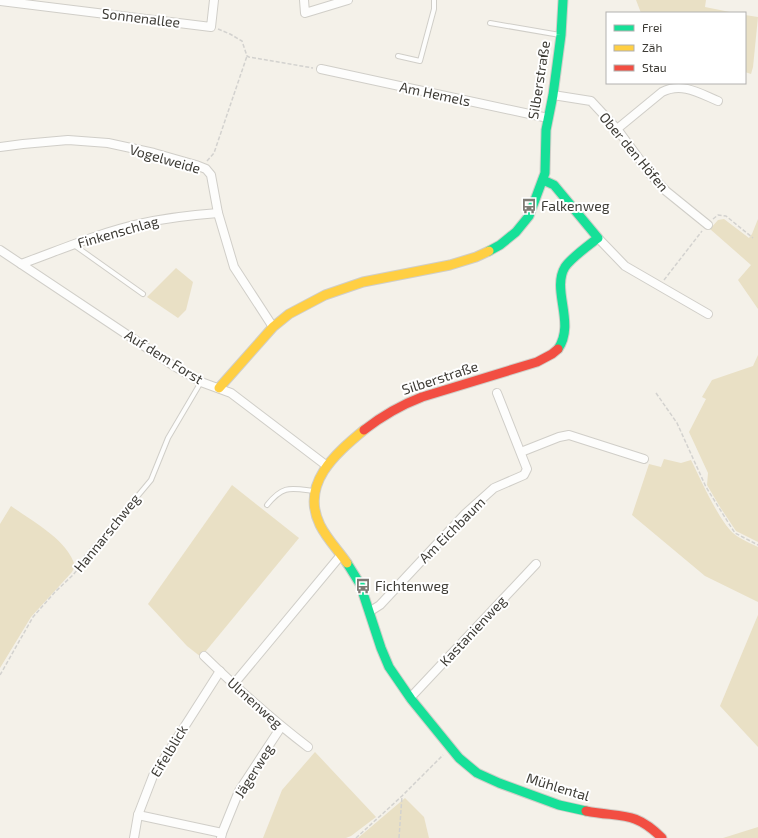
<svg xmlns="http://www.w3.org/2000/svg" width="758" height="838" viewBox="0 0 758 838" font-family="'Exo 2',sans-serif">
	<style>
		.green { fill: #e9e0c5 }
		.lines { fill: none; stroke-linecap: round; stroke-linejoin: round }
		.lane-casing { stroke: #d0cec8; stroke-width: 6 }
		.street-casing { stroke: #d0cec8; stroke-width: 10 }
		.fast-casing { stroke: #d0cec8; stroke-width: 11 }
		.slow-casing { stroke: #d0cec8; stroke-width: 11 }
		.jam-casing { stroke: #d0cec8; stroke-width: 11 }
		.path { stroke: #d3d2cf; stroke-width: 1.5; stroke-dasharray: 4 2; stroke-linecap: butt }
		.lane { stroke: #fdfdfc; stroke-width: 4 }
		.street { stroke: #fdfdfc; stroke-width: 8 }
		.fast { stroke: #16e098; stroke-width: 9 }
		.slow { stroke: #ffcf43; stroke-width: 9 }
		.jam { stroke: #f24e42; stroke-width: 9 }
		.labels { text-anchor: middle; stroke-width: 4; stroke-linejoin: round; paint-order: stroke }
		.street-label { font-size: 14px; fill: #3e3c36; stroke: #fff }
		.poi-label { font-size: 14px; fill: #3e3c36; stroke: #fff; text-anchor: start }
	</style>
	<rect width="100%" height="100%" fill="#f4f1e9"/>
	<g class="green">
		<path d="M636,0H706L705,7L735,13H641Z"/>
		<path d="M745,15L758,17L753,67L751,74L745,72Z"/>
		<path d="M724,219L749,238L752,234L758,219V309L738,280L751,265L710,229L718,220Z"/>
		<path d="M176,268L193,282L186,310L178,318L147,297Z"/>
		<path d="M758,355V542L736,531L720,507L707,485L708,473L689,432L706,399L702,397L712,380L753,366Z"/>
		<path d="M664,459L681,463L691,460C701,480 718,519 733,533C740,539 750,543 758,547V602L705,576L632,515L649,464L661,467Z"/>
		<path d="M232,485L299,538L201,657L187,646L148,604Z"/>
		<path d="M11,506C32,521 68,540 75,566L72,572L31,617L0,668V524Z"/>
		<path d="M758,615V747L720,706Z"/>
		<path d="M315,752L376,817L351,836L346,838H263L282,790Z"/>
		<path d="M405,798L424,817L429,838H358Z"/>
		<path d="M758,827V838H723Z"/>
	</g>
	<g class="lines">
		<g class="lane-casing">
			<g id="lane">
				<path d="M490,23L560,35"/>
				<path d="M398,56L420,61L434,9V0"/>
				<path d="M74,245L143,294"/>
				<path d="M267,505C283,485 290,488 314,491"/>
				<path d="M85,559L151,480L168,438L201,382"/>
			</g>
		</g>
		<g class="street-casing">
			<g id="street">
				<path d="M304,0L305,13L348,0"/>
				<path d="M0,1L211,27L214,0"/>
				<path d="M321,69L548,118"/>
				<path d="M553,95L591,101L617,129L651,175L666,191L708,225"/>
				<path d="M617,129L662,92C682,82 699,93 718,101"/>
				<path d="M0,147L23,144L68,140L108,143L154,153L196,165L206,169L211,175L218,213L234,267L273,327"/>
				<path d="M598,238L625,266L708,314"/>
				<path d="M0,250L174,366L201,382L231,393L327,466"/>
				<path d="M21,264C60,250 99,233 139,224C165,218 191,215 218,213"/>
				<path d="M521,452L559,437L569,435L644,459"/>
				<path d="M369,612L380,605L465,514L494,488L524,475L527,469L497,393"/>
				<path d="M204,656C237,688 271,719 308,747"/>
				<path d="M233,685L341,555"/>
				<path d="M410,698L536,564"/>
				<path d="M138,815L222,833"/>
				<path d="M134,838L138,815L153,776L220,671"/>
				<path d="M221,838L222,833L239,791L281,727"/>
			</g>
		</g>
		<g class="fast-casing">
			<g id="fast">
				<path d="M543,180L554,185L598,238C589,245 571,258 565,267C551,290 576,323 558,349"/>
				<path d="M489,251L500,245L516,232L529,216L545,173L546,130L553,95L561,35L563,0"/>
				<path d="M347,563L360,584L381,648L389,667L411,699L459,758L477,773L499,783L559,805L586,811"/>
			</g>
		</g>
		<g class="slow-casing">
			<g id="slow">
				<path d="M219,388L273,327L289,314L325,295L363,282L450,265L476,257L489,251"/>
				<path d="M347,563C338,550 327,539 320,525C300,484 335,454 364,430"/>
			</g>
		</g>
		<g class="jam-casing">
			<g id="jam">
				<path d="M364,430C382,416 401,405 422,397L537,362L552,354L558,349"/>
				<path d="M586,811C621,818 634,810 662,838"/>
			</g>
		</g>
		<g class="path">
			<path d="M218,29L230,34L242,41L247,56L249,57L313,68"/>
			<path d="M207,161L214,153L247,56"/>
			<path d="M713,219L718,215L726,216L753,238"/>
			<path d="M664,280L702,231"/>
			<path d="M656,393L677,423L706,487L731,527L735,533L758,545"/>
			<path d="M0,675L33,617L55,592L73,575L82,564"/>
			<path d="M356,838L402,796L443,755"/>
			<path d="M399,838L402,796"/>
		</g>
		<use href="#lane" class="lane"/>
		<use href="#street" class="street"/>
		<use href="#fast" class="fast"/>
		<use href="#slow" class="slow"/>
		<use href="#jam" class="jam"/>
	</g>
	<defs>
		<g id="bus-bare" transform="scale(1.2)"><path d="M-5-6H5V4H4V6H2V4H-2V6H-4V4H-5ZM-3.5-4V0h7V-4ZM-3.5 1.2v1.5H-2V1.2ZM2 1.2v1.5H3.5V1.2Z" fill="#7e7b75" stroke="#fff" stroke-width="2.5" paint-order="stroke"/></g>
	</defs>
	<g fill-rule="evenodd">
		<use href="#bus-bare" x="529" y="206"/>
		<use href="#bus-bare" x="363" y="586"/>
	</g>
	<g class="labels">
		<g class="street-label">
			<text transform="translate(141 18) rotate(7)" y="5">Sonnenallee</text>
			<text transform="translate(539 80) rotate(-81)" y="5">Silberstraße</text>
			<text transform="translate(435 94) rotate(12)" y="5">Am Hemels</text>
			<text transform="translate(634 152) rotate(50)" y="5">Ober den Höfen</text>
			<text transform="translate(165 159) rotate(16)" y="5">Vogelweide</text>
			<text transform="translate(118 232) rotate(-16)" y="5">Finkenschlag</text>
			<text transform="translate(164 357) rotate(32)" y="5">Auf dem Forst</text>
			<text transform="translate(440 378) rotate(-18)" y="5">Silberstraße</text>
			<text transform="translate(452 530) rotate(-45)" y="5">Am Eichbaum</text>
			<text transform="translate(107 533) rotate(-51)" y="5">Hannarschweg</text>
			<text transform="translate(473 631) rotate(-47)" y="5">Kastanienweg</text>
			<text transform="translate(255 703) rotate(42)" y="5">Ulmenweg</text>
			<text transform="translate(169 751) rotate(-59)" y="5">Eifelblick</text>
			<text transform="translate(254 771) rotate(-58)" y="5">Jägerweg</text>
			<text transform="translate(558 787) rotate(17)" y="5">Mühlental</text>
		</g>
		<g class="poi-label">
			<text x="541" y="211">Falkenweg</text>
			<text x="375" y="591">Fichtenweg</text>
		</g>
	</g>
	<rect x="606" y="12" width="140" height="72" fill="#ffffff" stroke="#b2b1af"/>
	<rect x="614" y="25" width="20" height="6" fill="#16e098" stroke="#b2b1af"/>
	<text x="642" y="32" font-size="12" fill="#3e3c36">Frei</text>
	<rect x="614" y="45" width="20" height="6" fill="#ffcf43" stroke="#b2b1af"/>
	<text x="642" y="52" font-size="12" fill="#3e3c36">Zäh</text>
	<rect x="614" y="65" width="20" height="6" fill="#f24e42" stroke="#b2b1af"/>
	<text x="642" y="72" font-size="12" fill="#3e3c36">Stau</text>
</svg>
